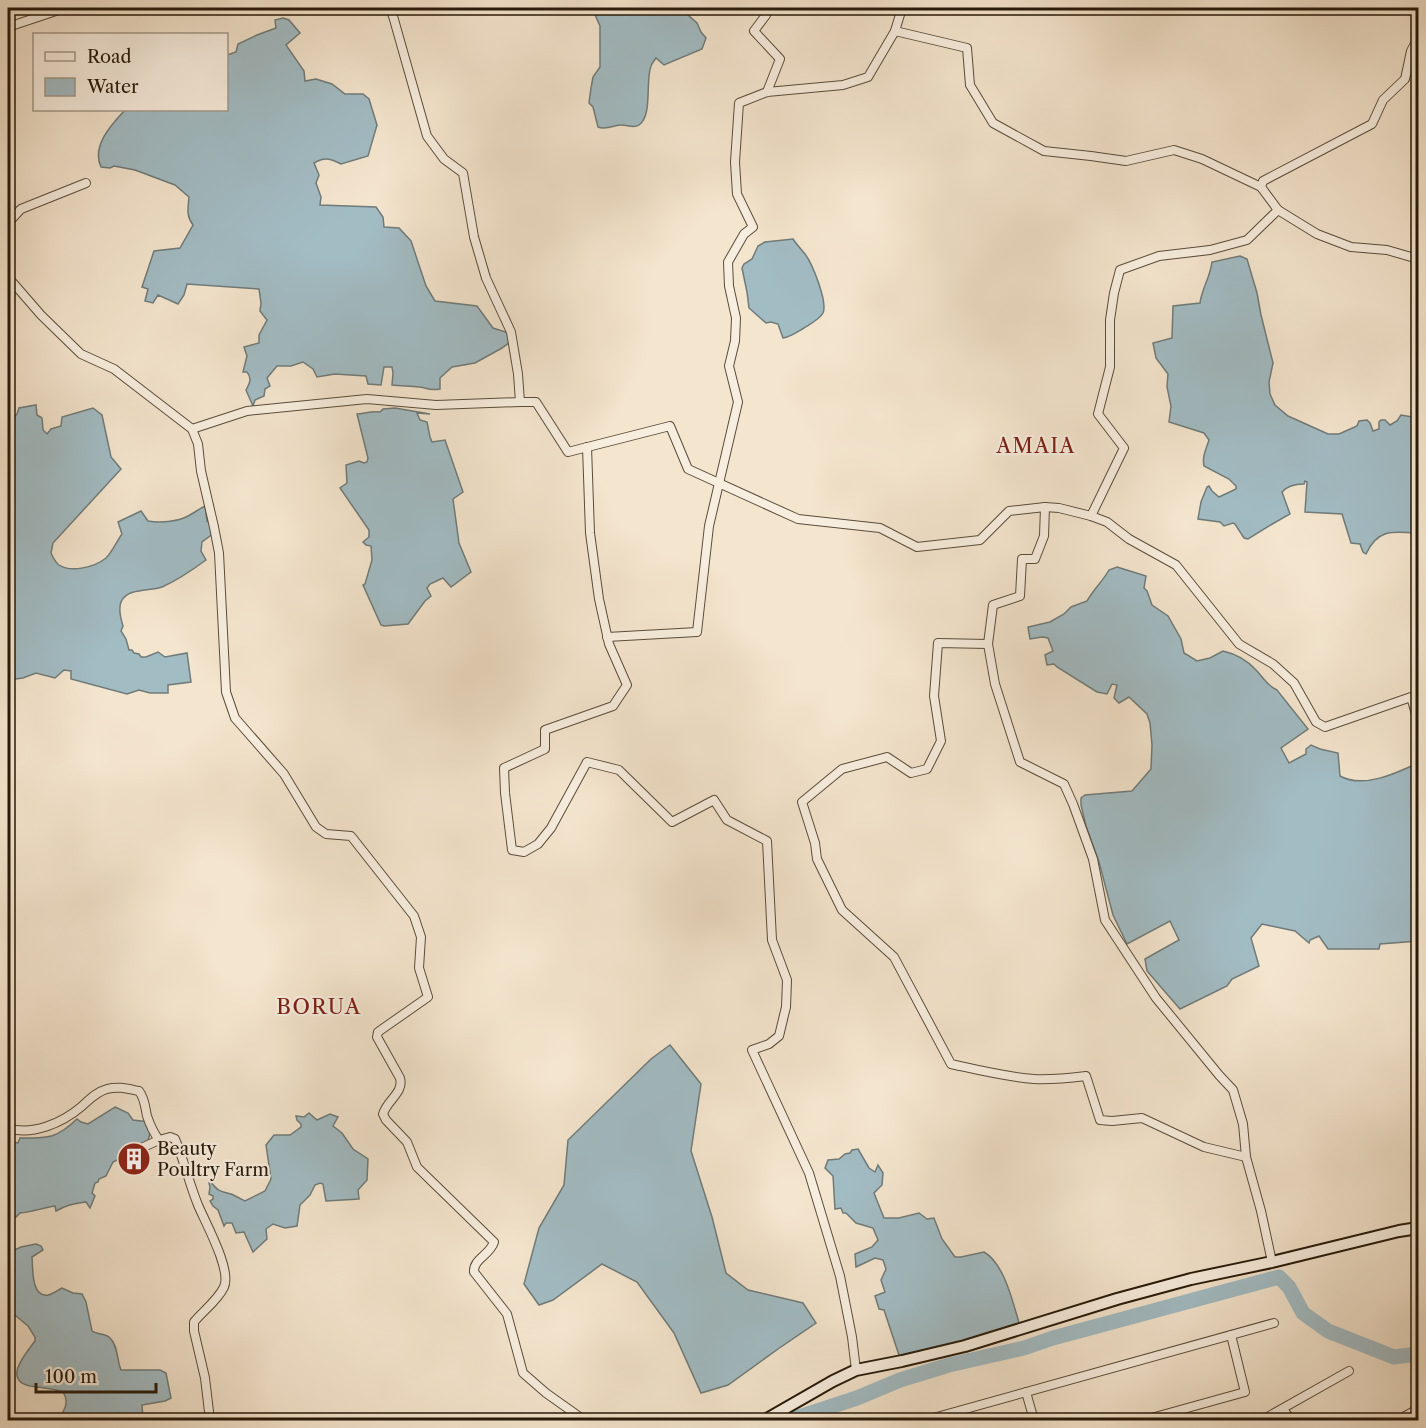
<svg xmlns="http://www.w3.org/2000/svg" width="1426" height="1428" viewBox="0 0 1426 1428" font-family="'Libre Caslon Text',serif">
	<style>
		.water { fill: #a2bcc4; stroke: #707b79; stroke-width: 1.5 }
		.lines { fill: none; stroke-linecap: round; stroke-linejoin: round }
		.river { stroke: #a2bcc4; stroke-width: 15 }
		.street-casing { stroke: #5a4c3a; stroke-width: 10 }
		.secondary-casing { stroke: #261909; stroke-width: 14 }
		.street { stroke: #f8eedf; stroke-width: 8 }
		.secondary { stroke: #f8eedf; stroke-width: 10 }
		.labels { text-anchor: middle; stroke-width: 4.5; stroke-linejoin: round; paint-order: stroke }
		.poi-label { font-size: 18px; fill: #261909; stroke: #f8eedf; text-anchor: start }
		.neighbourhood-label { font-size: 20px; letter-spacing: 1.5px; fill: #7a1f14; stroke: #f8eedf }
		.quarter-label { font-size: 21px; letter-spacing: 1.5px; fill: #7a1f14; stroke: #f8eedf }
	</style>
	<rect width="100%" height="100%" fill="#f4e5ce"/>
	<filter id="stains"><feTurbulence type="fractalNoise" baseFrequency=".00333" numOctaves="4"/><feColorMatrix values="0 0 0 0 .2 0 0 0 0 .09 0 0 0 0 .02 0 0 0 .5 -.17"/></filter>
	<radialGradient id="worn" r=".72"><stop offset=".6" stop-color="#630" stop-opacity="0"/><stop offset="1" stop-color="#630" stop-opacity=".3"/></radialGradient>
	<g class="water">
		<path d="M592,8H680L697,23L701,32L706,38L702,49L664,65L656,58C654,61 652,63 651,66C645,81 653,115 639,125C633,129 626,124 620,125C612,126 606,130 598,127L593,107L589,103L591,88L593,77L600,67V26Z"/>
		<path d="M283,18L289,20L300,33L286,45L304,71L305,81L316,79L332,84L345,94H363L369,99L377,125L368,156L341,164C330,158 324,157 314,163L319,175L316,183L321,197L320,205L376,207L383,217L384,227L399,228L411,241L426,286L435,301L477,306L493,328L509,333L510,342L502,348L475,363L452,367L440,378V389C427,391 429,388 419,387C410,386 401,386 392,385L393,373L392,367H384L381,385L368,384L366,376L335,374L317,377L313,369L303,362L291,366H277L267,378L270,386L265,389L264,396L255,400L253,406L246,390C250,383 252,378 247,372H243L247,356L244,347L259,343V335L267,320L260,311L261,303L259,289L187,284L184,295L178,304L158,295L153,303L145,301L148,289L142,287L154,251L180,248L193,225C186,216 188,208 189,197L175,185L135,170L114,166L110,168L101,167C91,146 112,124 125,110H226L227,55L236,52L238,44L257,35L276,28L275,20Z"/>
		<path d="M793,239C797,245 801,249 805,254C812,263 828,302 823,313C820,319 810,324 804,328C797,332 791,337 783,338L778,324L771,322L766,323L749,308L747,292L742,268L744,264L752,259L758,246L765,242Z"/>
		<path d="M1240,256L1247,259L1257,293L1261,315L1273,363L1269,382L1270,394L1275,405L1288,416L1328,434H1339L1357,426L1359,421L1367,420L1370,423L1373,431L1379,429V422L1381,420H1385L1390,425L1397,421L1401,415L1418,418V554L1415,533C1391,531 1377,530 1366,554L1363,552L1360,544L1351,543L1342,514L1305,512L1307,482L1305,481L1304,484C1296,484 1287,486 1282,492L1290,514L1274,523L1248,539L1244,538L1235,524L1233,523L1224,526L1220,522L1198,519L1201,502L1207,487L1209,486L1212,491L1219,497L1236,489V486L1229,479L1204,466C1202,457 1206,449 1209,440L1204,433L1169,422L1171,406L1167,387L1168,374L1156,358L1153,343L1172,338L1173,306L1200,303C1202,288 1210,278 1212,262Z"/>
		<path d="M36,405L37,415L42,418L43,430L47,434L51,429L61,426L62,417L93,408L102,415L111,457L121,469L53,543L51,553C53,557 55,562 59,565C71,573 95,567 106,558C112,552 117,541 122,534L118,522L141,511L148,521C160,523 177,522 188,516C194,513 199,509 205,506L207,521L211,524L214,533L202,542L201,551L206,560C191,571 178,580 162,587C154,590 146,589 139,591C116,594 118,610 123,626L121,631L126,639L129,650H132L134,653L139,654L141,657H146L158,652L165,657L187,653L191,682L168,685V693H150L139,690L127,694L71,679V671L64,670L55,678L36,673L23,678L8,680V425L17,414L19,408Z"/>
		<path d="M395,408L430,414L417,413L420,420L427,422L430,437L432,442L445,440L463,492L453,499L459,543L471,572L451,587L443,578L430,584L427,588L431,596L425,601L408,624L384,626L381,625L363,585L365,584L372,560L371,546L366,545L363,542L369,537V530L340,488L347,483L346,465L359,461L364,463L367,462L368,458L357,414C366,413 372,411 380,412L383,409Z"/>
		<path d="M1117,567L1146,576L1144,588L1147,591L1152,605L1168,616L1181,639L1184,653L1197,661L1210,658L1223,651C1236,654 1247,660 1256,670C1263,677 1267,686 1277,690L1308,729L1281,748L1289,763L1306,754V749L1311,745L1320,749L1338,753L1340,776C1363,789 1397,773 1418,763V941L1380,944L1379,949H1328L1319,936L1310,940L1309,943L1295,931L1262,924L1251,938L1259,966L1232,979L1227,986L1180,1009L1147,971L1145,959L1179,940L1170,921L1127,944L1113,915L1099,862L1086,826L1081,805V798L1085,795L1132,791L1151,769L1152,745L1150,723L1147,714L1129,697L1119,703L1114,698L1117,685L1112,684L1107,694L1097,692L1057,667L1054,664L1047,665L1045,655L1053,651L1048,638L1042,637L1030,639L1028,627L1050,622L1064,614L1071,607L1087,601C1093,590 1103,581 1109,570Z"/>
		<path d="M670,1045L701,1084L691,1151L712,1217L726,1273L748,1290L803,1303L816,1323L778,1349L728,1385L701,1393L674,1333L637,1282L602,1264L553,1300L539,1305L524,1284L539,1228L564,1185L568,1140L651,1059Z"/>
		<path d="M115,1107L128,1113L133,1120L149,1122L151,1129L147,1145H135L120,1153L121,1158L113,1162L106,1176L99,1179L98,1182L95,1183L92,1193L95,1196L90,1208L86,1202C75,1203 66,1205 56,1211L55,1206C42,1208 32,1212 20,1213L15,1218L8,1220V1141L18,1143L20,1138C48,1138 56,1139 77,1119L81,1122L88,1124Z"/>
		<path d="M309,1113L317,1120L330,1114L338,1117L333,1126L342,1133L353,1149L368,1159L367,1180L358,1190L359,1199L326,1201L323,1184L320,1183L315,1185L310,1195L300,1205L297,1226L285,1228L273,1224L266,1229L267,1239L253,1252L244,1232L236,1233L232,1223H226L224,1226L218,1210L213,1206L210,1201L213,1199V1196L209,1194L210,1187L209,1183L211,1182C218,1192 221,1191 231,1194C236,1196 241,1199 245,1201L265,1191L271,1179L266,1145L274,1135H290L301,1127V1124L297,1120L296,1116L304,1117Z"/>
		<path d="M858,1149L869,1168L875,1172L878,1165L883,1173L882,1185L874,1193L884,1218H899L919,1213L927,1219L934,1218L942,1239L955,1257H961L984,1252C1005,1264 1013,1304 1020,1326L900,1358L884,1310L879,1309L875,1296L885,1292L881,1280L886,1269L883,1260L875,1258L856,1267L855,1254L872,1247L878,1240L873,1228L856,1223L846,1213H843L841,1208L835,1209L833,1176L825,1168L828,1160L839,1159L845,1154L850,1153L852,1150Z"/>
		<path d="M36,1244L41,1246L43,1250L32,1257C33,1268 31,1298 48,1295C53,1294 58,1290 62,1288L73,1293L82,1294L86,1302L92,1331C98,1335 106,1333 110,1338C118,1345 117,1361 121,1370H160L166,1373L171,1398L165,1401L142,1405L143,1420H111L103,1418L96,1420H58C64,1411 70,1402 63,1392C52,1388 41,1388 30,1386C2,1380 26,1353 35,1341V1337L28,1326L10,1311V1279L8,1271V1253L21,1247Z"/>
	</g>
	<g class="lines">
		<path class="river" d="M790,1420L857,1398L900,1380L949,1365L1024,1348L1053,1338L1279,1277L1289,1287L1303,1313L1328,1331L1394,1357L1418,1354"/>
		<g class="street-casing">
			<g id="street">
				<path d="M762,8L766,15L754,31L780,59L767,92"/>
				<path d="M8,27L65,8"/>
				<path d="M895,31L967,48L970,85L993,123L1044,151L1091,156L1126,161L1174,150L1202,159L1261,187"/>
				<path d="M1278,210L1317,234L1351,247L1387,250L1418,259"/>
				<path d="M8,223L21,209L86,183"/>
				<path d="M8,277L41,315L81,354L114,369L192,429L198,444L201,471L214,527L219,553L226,692L235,718L284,774L316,827L326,834L351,836L414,916L421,937L419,968L428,997L378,1032L377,1037L400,1078C404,1093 387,1100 383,1114L386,1120L407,1142L417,1167L494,1242C490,1255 473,1259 474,1272L507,1314L523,1373L546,1393L584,1420"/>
				<path d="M520,402H536L568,452L670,426L688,469L798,519L880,528L917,547L980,540L1009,511L1045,507L1059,508L1091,516L1124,448L1098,414L1110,367V320L1114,293L1120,270L1159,256L1210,250L1247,240L1278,210L1261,187L1263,181L1372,124L1383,100L1405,79L1411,51L1418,38"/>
				<path d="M192,429L247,411L367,399L436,405L520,402L518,374L511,332L486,278L474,237L463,173L444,159L427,136L393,16L389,8"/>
				<path d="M587,447L590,533L599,599L609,644L627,685L613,706L545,730V749L504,768L505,793L512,850L524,852L538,844L551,828L587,762L619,770L672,822L714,800L727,820L767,841L772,940L787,980L786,1007L779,1036L769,1044L752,1050L809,1173L840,1276L852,1337L856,1370"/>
				<path d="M1045,507L1044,536L1035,559H1022L1020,596L993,605L988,644L995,684L1020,762L1064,784L1073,804L1093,859L1105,920L1156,998L1219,1075L1233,1090L1243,1124L1246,1157L1261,1211L1272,1262"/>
				<path d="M1091,516L1107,522L1129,539L1176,565L1239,644L1273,664L1294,683L1316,722L1325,727L1411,697L1418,721"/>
				<path d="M607,637L697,632L709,526L738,402L729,366L735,341L736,318L729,286L728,262L744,234L753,227L737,194L735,162L739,103L767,92L843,85L868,77L895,31L902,8"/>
				<path d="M988,644L938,643L934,696L941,741L927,769L911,773L887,757L842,769L802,802L815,843L817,859L842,910L894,957L951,1064C978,1070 1006,1077 1034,1079C1052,1080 1069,1078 1086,1076L1100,1120L1112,1121L1142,1118L1204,1147L1246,1157"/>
				<path d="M8,1128C32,1136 62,1123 81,1107C89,1100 96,1092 107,1089C119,1086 128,1089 139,1091C145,1099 145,1107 147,1116C150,1125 153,1132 159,1140L170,1137L175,1139C184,1160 189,1183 198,1205C205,1222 232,1270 224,1287C218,1300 203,1311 194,1322V1331L205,1378L210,1420"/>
				<path d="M139,1149L159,1140"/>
				<path d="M1026,1392L1034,1420"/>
				<path d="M1283,1409L1291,1420"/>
				<path d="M926,1420L1274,1323"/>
				<path d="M1144,1420L1245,1392L1231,1335"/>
				<path d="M1262,1420L1349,1371"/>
				<path d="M1398,1420L1418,1409"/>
			</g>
		</g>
		<g class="secondary-casing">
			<path id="secondary" d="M765,1420L833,1381L856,1370L902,1361L965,1346L1117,1299L1191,1279L1272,1262L1399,1231L1418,1228"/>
		</g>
		<use href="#street" class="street"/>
		<use href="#secondary" class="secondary"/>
	</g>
	<defs>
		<g id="building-disc" transform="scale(1.725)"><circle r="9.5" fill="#8f2418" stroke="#f8eedf"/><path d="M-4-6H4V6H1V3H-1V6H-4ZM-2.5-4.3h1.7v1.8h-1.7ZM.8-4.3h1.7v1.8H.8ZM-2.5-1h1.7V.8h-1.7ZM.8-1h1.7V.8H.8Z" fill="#fff"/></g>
	</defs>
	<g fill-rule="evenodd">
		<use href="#building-disc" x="134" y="1159"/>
	</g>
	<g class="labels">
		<g class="poi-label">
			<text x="157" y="1155">Beauty<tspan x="157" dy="21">Poultry Farm</tspan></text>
		</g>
		<g class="neighbourhood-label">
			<text x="1036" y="453">AMAIA</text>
		</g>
		<g class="quarter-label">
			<text x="319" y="1014">BORUA</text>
		</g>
	</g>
	<rect width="1426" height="1428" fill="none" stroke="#f4e5ce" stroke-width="30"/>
	<rect x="9" y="9" width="1408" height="1410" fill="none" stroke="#261909" stroke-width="3"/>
	<rect x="15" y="15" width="1396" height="1398" fill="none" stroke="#261909" stroke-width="1.5"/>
	<rect x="33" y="33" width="195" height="78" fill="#f8eedf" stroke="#a49989" stroke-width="1.5"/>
	<rect x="45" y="52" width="30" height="9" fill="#f8eedf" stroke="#a49989" stroke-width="1.5"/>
	<text x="87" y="63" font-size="18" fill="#261909">Road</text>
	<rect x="45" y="78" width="30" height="18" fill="#a2bcc4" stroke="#a49989" stroke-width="1.5"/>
	<text x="87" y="93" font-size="18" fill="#261909">Water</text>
	<path d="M36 1383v9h120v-9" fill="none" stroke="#261909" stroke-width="3"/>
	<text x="45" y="1383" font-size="18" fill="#261909" stroke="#f8eedf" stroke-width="4.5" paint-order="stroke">100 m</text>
	<rect width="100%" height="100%" filter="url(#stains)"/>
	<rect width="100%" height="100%" fill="url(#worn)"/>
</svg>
